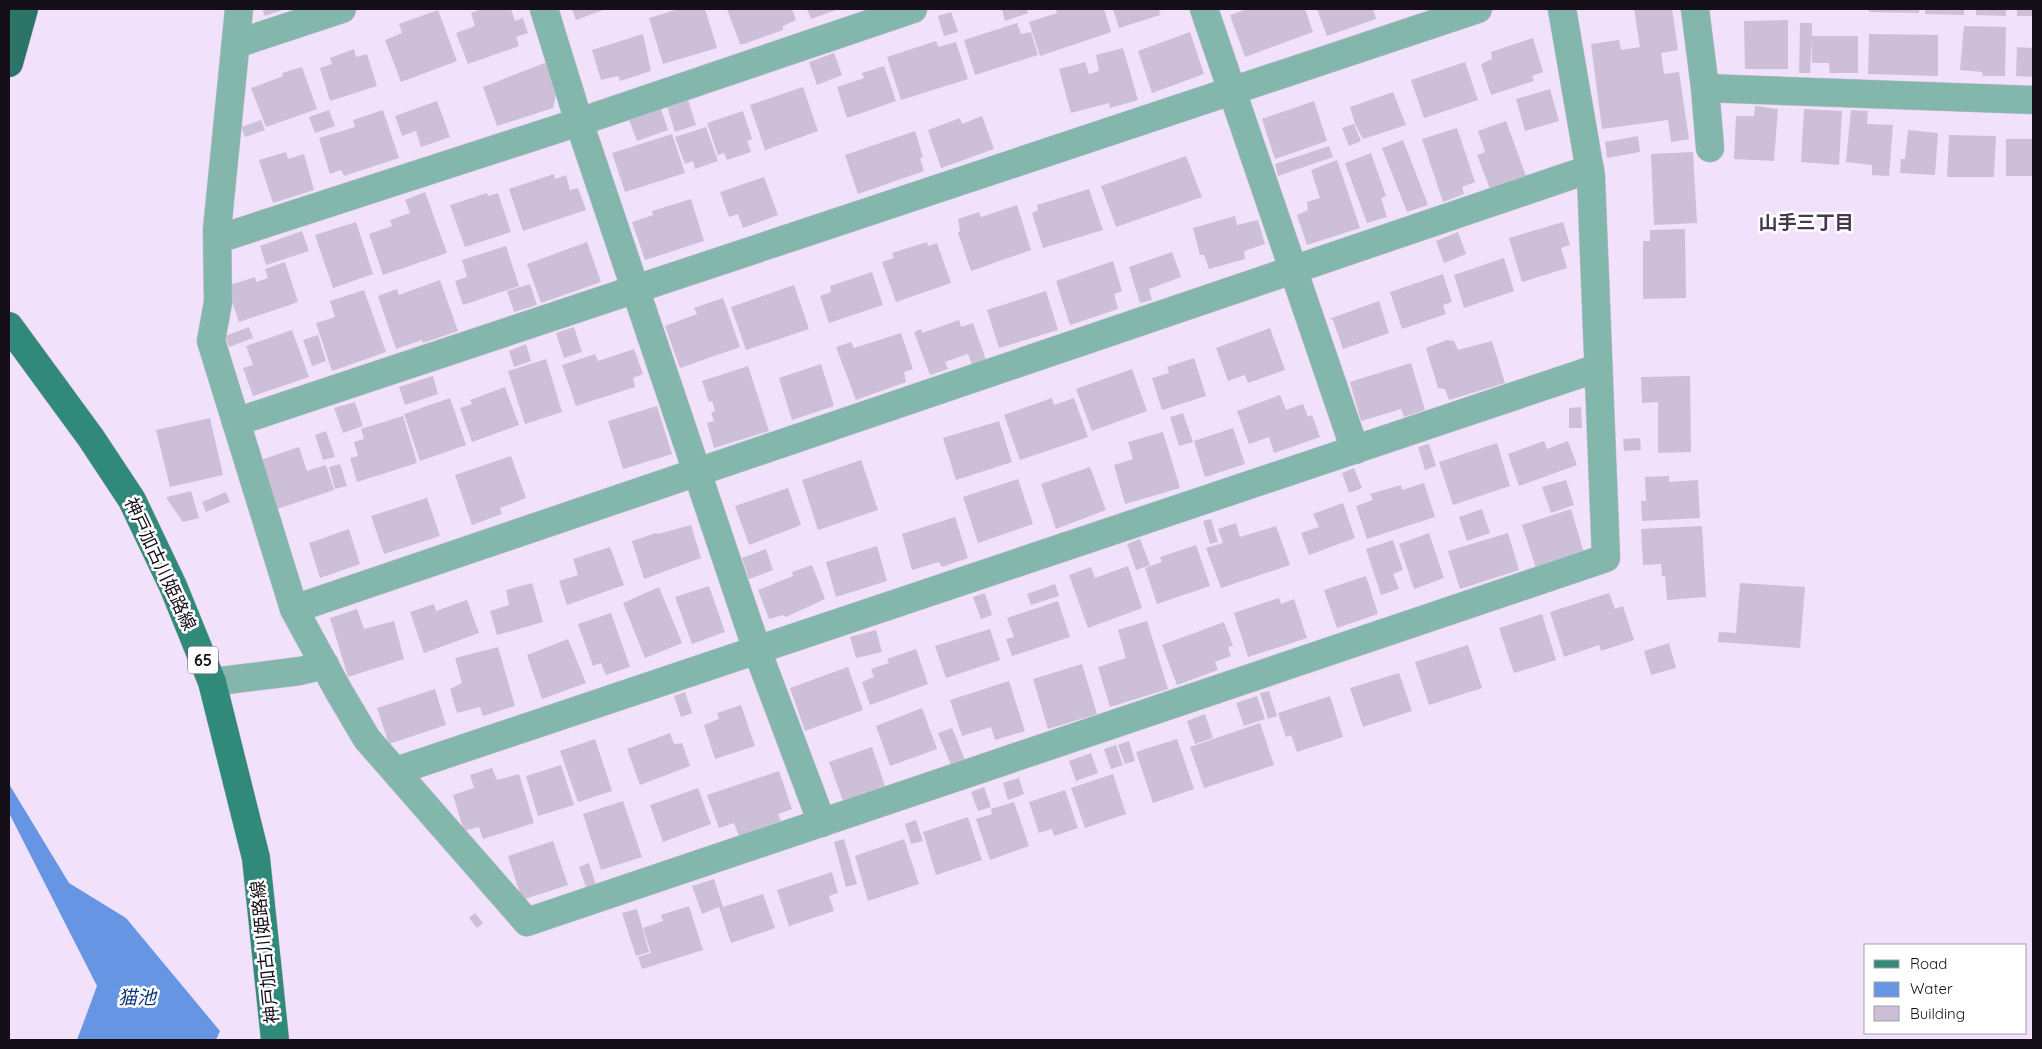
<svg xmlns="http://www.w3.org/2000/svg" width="2042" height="1049" viewBox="0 0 2042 1049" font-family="Quicksand,'Noto Sans JP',sans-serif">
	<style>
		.water { fill: #6696e3 }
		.building { fill: #cebfd8 }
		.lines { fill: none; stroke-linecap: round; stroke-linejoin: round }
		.minor-casing { stroke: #cebfd7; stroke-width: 29 }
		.major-casing { stroke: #cebfd7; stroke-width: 29 }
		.highway-casing { stroke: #cebfd7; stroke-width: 29 }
		.minor { stroke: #84b7ac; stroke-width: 28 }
		.major { stroke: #31897a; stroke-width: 28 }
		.highway { stroke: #2a7468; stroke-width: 28 }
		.labels { text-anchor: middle; stroke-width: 5; stroke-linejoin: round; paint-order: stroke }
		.shield { fill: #fff; stroke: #5a575d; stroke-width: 1 }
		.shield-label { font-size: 16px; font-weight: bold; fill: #140f18 }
		.street-label { font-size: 18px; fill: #140f18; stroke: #fff }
		.neighbourhood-label { font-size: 19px; font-weight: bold; fill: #46394e; stroke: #fff }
		.water-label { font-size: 19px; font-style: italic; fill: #0c377c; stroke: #fff }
	</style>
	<rect width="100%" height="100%" fill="#f1e1fb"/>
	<path class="water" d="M9,784L69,883L126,918L220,1031L216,1040H77L97,986L9,813Z"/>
	<g class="building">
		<path d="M262,9H285L265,16Z"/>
		<path d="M481,9H511L515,21L523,18L528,33L516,37L519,46L468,64L456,33L475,26L471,13Z"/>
		<path d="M572,9H606L576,20Z"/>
		<path d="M679,9H705L717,48L663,64L649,18Z"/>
		<path d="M727,9H792L796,20L783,26V30L744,44H740Z"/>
		<path d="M807,9H839L811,19Z"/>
		<path d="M1005,9H1027L1028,13L1005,21L1002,10Z"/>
		<path d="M1056,9H1104L1111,32L1040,56L1029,22L1057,13Z"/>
		<path d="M1113,9H1164L1159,11L1160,15L1119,28Z"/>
		<path d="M1248,9H1264L1265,10L1305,9L1313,32L1245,57L1230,15Z"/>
		<path d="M1317,9H1373L1376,19L1327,36Z"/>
		<path d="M1634,9H1672L1678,50L1661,53L1664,74L1679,72L1689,139L1671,142L1668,120L1602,129L1591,44L1619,40L1621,50L1640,47Z"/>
		<path d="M1869,9H1919V13L1869,12Z"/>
		<path d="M1925,9H1964V15L1925,14Z"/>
		<path d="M1976,9H2006V16L1976,15Z"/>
		<rect x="2017" y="9" width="16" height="7"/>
		<path d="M438,10L457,61L401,82L385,40L402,33L399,24Z"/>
		<path d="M951,12L958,32L944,36L938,16Z"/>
		<path d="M1788,20V69H1745L1744,21Z"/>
		<path d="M1017,23L1021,34L1031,32L1038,55L975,75L964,40Z"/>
		<path d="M1800,23H1812V36H1858V73H1830L1829,63H1812V39L1810,73H1799Z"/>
		<path d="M1964,26L2006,27L2005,76H1983L1982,72L1960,70Z"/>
		<path d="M1190,32L1204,74L1152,93L1138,51Z"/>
		<path d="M643,34L651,71L620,81L618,76L601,80L592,50Z"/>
		<path d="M1869,34L1938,35V76L1868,74Z"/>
		<path d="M1533,38L1543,72L1532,76L1534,81L1491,95L1481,64L1492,59L1491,52Z"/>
		<path d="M936,41L938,47L956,42L968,79L901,100L887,57Z"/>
		<path d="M2017,47L2033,48V77L2016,76Z"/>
		<path d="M1123,48L1138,100L1110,108L1109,103L1071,113L1059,69L1085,62L1089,74L1099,71L1096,55Z"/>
		<path d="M354,49L356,57L367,54L377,86L330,101L320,68L332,64L330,58Z"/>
		<path d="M834,53L842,75L817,85L809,62Z"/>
		<path d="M547,62L557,89L553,108L497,126L483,87Z"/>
		<path d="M1465,62L1478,100L1424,118L1411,80Z"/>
		<path d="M884,66L896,101L847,118L837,87L864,78L862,73Z"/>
		<path d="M302,67L317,109L266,127L251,88L283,76L282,73Z"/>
		<path d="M803,87L818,131L765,150L750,105Z"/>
		<path d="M1550,89L1559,121L1525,131L1516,99Z"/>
		<path d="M1393,92L1406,125L1363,139L1355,124L1350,107Z"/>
		<path d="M688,100L696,125L675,132L667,106Z"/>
		<path d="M437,101L450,137L421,147L416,131L402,136L395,116Z"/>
		<path d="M1314,101L1327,141L1275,159L1262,119Z"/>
		<path d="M1755,106L1778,109L1774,161L1734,159L1736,116H1754Z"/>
		<path d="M661,109L668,130L637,141L629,120Z"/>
		<path d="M1804,109L1842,111L1839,165L1801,162Z"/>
		<path d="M329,110L335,126L315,133L309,117Z"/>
		<path d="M383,110L399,158L344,176L341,170L330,174L319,138L355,127L353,120Z"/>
		<path d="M1851,110L1868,111L1867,124L1893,125L1889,176L1872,175V165L1846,162Z"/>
		<path d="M743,111L752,139L747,141L751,152L727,160L724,153L718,155L707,123Z"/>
		<path d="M982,116L994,149L941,168L928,130L960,118L962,124Z"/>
		<path d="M261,120L265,130L245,137L241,127Z"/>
		<path d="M1506,121L1526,176L1490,189L1477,155L1485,152L1478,131Z"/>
		<path d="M1354,124L1361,141L1349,146L1342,128Z"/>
		<path d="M706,127L718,161L695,169L693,161L685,164L675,137Z"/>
		<path d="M1457,128L1475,182L1462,187L1464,194L1443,202L1422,139Z"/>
		<path d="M1908,130L1938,133L1935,175L1900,173L1901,159H1905Z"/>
		<path d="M915,131L923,157L920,159L924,171L858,194L845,155Z"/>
		<path d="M672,134L685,173L625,192L612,153Z"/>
		<path d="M1949,135L1996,136L1994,177H1947Z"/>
		<path d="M1638,136L1640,152L1607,158L1605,142Z"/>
		<rect x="2006" y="139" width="27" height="37"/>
		<path d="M1403,140L1428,205L1407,212L1382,148Z"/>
		<path d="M1329,146L1333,157L1278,176L1275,164Z"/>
		<path d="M286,152L288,159L304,154L314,190L273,203L259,160Z"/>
		<path d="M1693,152L1697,223L1654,225L1651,154Z"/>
		<path d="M1371,153L1386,196L1381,198L1387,217L1367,223L1345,163Z"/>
		<path d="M1186,156L1202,197L1116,227L1101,186Z"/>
		<path d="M1337,160L1360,228L1307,245L1297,215L1308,210L1307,202L1320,198L1311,170Z"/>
		<path d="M554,174L555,179L566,175L570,190L578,188L586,210L523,231L509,189Z"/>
		<path d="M764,177L778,215L743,228L738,214L729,217L720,192Z"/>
		<path d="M1089,189L1103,230L1043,248L1032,213L1038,210L1037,205Z"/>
		<path d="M425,192L447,253L383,275L369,234L392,226L390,220L410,213L405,200Z"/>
		<path d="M487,193L488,196L498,193L511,232L465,247L450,205Z"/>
		<path d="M691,199L704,241L645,260L632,222L653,215L652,211Z"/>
		<path d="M1017,205L1031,250L971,271L958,233L960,231L958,219L979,212L981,217Z"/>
		<path d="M1235,216L1237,225L1258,220L1265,244L1244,251L1245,259L1209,269L1204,255H1200L1193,228Z"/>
		<path d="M356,222L373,274L333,288L315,235Z"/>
		<path d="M1563,222L1570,245L1561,248L1567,268L1522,282L1509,238Z"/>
		<path d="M1685,229L1686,298L1643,299V241H1650V230Z"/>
		<path d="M302,231L309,251L266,265L260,246Z"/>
		<path d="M1458,232L1466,254L1444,263L1436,241Z"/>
		<path d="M587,242L601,282L541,303L527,264Z"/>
		<path d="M927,242L928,246L937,243L951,283L896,302L882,262L894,258L892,253Z"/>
		<path d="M506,246L519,286L463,305L455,281L467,277L462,260Z"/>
		<path d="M1172,252L1181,277L1149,289L1152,300L1140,303L1129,267Z"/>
		<path d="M1504,258L1514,291L1464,308L1454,275Z"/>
		<path d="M1113,261L1122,291L1114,294L1118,309L1070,325L1056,281Z"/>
		<path d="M285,262L298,302L239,322L227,286L255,277L256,282L268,278L265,269Z"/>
		<path d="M872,272L883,305L829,323L820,296L831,292L830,286Z"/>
		<path d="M1443,274L1452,302L1443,305L1446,314L1402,329L1390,292Z"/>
		<path d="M440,280L458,331L423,343L422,340L396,349L378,296L397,289L399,295Z"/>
		<path d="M530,284L537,305L514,312L507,291Z"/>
		<path d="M794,285L809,329L746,350L731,307Z"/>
		<path d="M364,290L386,352L332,371L316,323L335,317L330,301Z"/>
		<path d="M1046,291L1058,330L999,348L987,310Z"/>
		<path d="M723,298L740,347L680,368L665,326L697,314L694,308Z"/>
		<path d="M1379,301L1389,333L1343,349L1333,320L1329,319Z"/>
		<path d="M959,320L961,327L973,323L986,360L972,365L968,354L945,362L948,369L930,375L914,332L921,329L922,333Z"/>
		<path d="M249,327L253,338L229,347L225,336Z"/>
		<path d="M574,327L582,352L564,358L556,333Z"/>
		<path d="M1270,328L1285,370L1248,383L1245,375L1228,381L1216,348Z"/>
		<path d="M292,330L309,377L253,396L243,368L253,365L246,346Z"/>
		<path d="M901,333L913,369L904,372L906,382L856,400L836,347L851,342L854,348Z"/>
		<path d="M318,335L326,361L312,366L303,340Z"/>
		<path d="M1447,340L1454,341L1458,350L1492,341L1505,383L1449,400L1445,389L1438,388L1426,348Z"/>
		<path d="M526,344L531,361L514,367L509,351Z"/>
		<path d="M634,349L643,374L633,378L635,387L576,406L562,365L595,354L598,361Z"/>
		<path d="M1194,358L1206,396L1162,410L1152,378L1169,373L1167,367Z"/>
		<path d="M546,359L562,412L525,424L508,371Z"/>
		<path d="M1411,363L1425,410L1404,417L1401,409L1361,421L1350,382Z"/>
		<path d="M821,364L834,406L792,420L779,378Z"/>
		<path d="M748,366L769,431L714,448L707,423L714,421L711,413L715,411L712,401L709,402L702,381Z"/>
		<path d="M1132,369L1147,411L1092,431L1076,389Z"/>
		<path d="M433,376L438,394L405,405L399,387Z"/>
		<path d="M1690,376L1691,452L1658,453V402L1642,403L1641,377Z"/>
		<path d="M505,387L519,425L472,442L460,408L472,404L470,400Z"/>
		<path d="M1280,395L1286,410L1303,404L1308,417L1312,415L1320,437L1274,453L1269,437L1249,444L1237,411Z"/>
		<path d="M450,398L466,445L420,461L404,414Z"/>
		<path d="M1052,398L1054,405L1074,398L1088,437L1020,460L1004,415Z"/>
		<path d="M355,402L363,426L343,433L334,408Z"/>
		<path d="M657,406L672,454L623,469L608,421Z"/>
		<path d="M1581,407L1582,428H1569V408Z"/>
		<path d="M1183,413L1193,442L1179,446L1170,417Z"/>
		<path d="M403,416L417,463L357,482L350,458L358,456L354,442L364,439L361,429Z"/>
		<path d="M210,418L223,475L170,487L156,430Z"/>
		<path d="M999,421L1012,462L956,480L943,438Z"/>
		<path d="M1233,428L1245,464L1205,477L1194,441Z"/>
		<path d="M326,431L335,457L323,460L315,435Z"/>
		<path d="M1163,432L1180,488L1125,504L1114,465L1133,459L1128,442Z"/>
		<path d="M1640,438L1641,450L1624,451L1623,439Z"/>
		<path d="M1544,441L1547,449L1568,441L1577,465L1519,486L1508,454Z"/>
		<path d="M1497,443L1510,486L1453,505L1439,462Z"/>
		<path d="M1429,444L1436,466L1425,470L1418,447Z"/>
		<path d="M299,447L307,471L326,465L334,490L274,510L258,461Z"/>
		<path d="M511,456L526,498L500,508L502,514L472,525L455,475Z"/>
		<path d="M861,460L878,510L818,530L802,480Z"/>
		<path d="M340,464L347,486L335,489L329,467Z"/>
		<path d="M1090,467L1106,510L1056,529L1041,484Z"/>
		<path d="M1354,468L1362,488L1349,493L1342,473Z"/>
		<path d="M1669,476V482L1698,480L1700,518L1642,521L1641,501H1646L1645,477Z"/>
		<path d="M1018,479L1033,524L978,543L963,497Z"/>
		<path d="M1566,480L1574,505L1551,513L1542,487Z"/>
		<path d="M1424,483L1435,517L1367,539L1356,506L1373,500L1370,494L1401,485L1402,490Z"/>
		<path d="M788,488L801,525L749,545L735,506Z"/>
		<path d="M191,491L199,518L183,522L167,499V497Z"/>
		<path d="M226,492L230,502L206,512L202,502Z"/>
		<path d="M427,498L440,536L384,554L371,516Z"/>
		<path d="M1343,503L1355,538L1309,555L1301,533L1319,527L1313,514Z"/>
		<path d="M1482,509L1490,533L1467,541L1459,517Z"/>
		<path d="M1571,509L1584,553L1536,568L1522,525Z"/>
		<path d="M955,517L968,558L942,567L939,562L912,570L902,534Z"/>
		<path d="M1211,519L1218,542L1210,544L1203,521Z"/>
		<path d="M1236,523L1240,537L1276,526L1290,565L1221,588L1206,548L1223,543L1218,529Z"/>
		<path d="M691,525L701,558L644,579L632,541L656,533L658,534Z"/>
		<path d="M1702,526L1706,597L1667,600L1665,576H1662L1661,564L1643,565L1641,529Z"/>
		<path d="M349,529L360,564L320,578L309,543Z"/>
		<path d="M1429,533L1444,578L1414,589L1399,544Z"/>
		<path d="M1508,533L1519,570L1460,589L1448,551Z"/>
		<path d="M1140,539L1150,565L1136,570L1127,544Z"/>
		<path d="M1393,540L1403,570L1393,574L1399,589L1381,595L1366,549Z"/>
		<path d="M1196,545L1210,586L1157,604L1145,568L1162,562L1160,557Z"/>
		<path d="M877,546L887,581L836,597L826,562Z"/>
		<path d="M610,547L624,585L567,605L559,581L578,575L573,559Z"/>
		<path d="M766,549L773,570L749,579L742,558Z"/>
		<path d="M812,565L825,599L786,617L783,615L769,619L758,590L793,576L792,572Z"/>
		<path d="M1128,566L1142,608L1088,628L1069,575L1091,567L1095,578Z"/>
		<path d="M1366,576L1378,614L1337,628L1324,590Z"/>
		<path d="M532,583L543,622L497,635L490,611L509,605L506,590Z"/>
		<path d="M1740,583L1805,587L1800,648L1718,642L1719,632L1736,633Z"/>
		<path d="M1055,584L1059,596L1031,605L1027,594Z"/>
		<path d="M709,586L725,632L692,644L675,597Z"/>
		<path d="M659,587L682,643L645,658L623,603Z"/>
		<path d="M985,593L992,615L981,619L973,597Z"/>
		<path d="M1609,593L1615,609L1623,606L1634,640L1601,651L1599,645L1564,657L1550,612Z"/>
		<path d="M1279,598L1281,604L1294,599L1307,638L1248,657L1234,613Z"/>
		<path d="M467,600L479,633L424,653L410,612L434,604L436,611Z"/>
		<path d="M1058,601L1070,637L1012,656L1006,639L1014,637L1007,618Z"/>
		<path d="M357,609L364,629L394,621L404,659L348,677L330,618Z"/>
		<path d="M611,613L630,667L606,675L601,663L593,666L578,624Z"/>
		<path d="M1542,614L1556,660L1514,673L1499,628Z"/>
		<path d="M1147,621L1168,689L1110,707L1098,667L1126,658L1118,630Z"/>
		<path d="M1224,622L1233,646L1228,647L1231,656L1215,662L1218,670L1177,685L1162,645Z"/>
		<path d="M990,629L1000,660L946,678L935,646Z"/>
		<path d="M876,630L882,652L856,658L850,637Z"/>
		<path d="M568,639L586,683L542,699L527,655Z"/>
		<path d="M1669,643L1676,668L1651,675L1644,651Z"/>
		<path d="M1468,645L1482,688L1429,705L1415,662Z"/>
		<path d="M498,647L515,706L483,716L480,707L457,713L450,689L462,683L455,658Z"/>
		<path d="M916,649L928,684L870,705L862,682L874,677L871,669L889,663L887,659Z"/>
		<path d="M1082,664L1097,714L1048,729L1033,679Z"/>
		<path d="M848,667L863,710L805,731L790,688Z"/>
		<path d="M1399,673L1412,711L1363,727L1350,688Z"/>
		<path d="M1009,681L1025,731L995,740L991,727L962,736L950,700Z"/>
		<path d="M435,689L446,725L389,744L377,708Z"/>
		<path d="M1269,691L1277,716L1268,719L1260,693Z"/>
		<path d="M685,692L692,713L681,717L674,696Z"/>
		<path d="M1257,696L1265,719L1244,726L1236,703Z"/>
		<path d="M1330,696L1343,737L1297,752L1291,735L1286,737L1278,713Z"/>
		<path d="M741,705L755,746L715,759L704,725L719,719L717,713Z"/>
		<path d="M922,708L937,749L890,766L876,726Z"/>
		<path d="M1205,714L1213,738L1195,744L1187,721Z"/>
		<path d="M1260,723L1274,765L1204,788L1190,747Z"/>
		<path d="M952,728L965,760L951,765L938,733Z"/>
		<path d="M670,733L674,744L682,743L690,766L640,785L627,749Z"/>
		<path d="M595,739L612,791L578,802L560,751Z"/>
		<path d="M1177,739L1194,789L1153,803L1136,752Z"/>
		<path d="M1129,741L1135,761L1125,764L1118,745Z"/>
		<path d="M1116,745L1123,765L1111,769L1104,749Z"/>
		<path d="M872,747L885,786L843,801L829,762Z"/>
		<path d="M1091,753L1098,773L1076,781L1069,761Z"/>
		<path d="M561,765L574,805L538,816L526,776Z"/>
		<path d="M492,768L497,780L519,774L534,823L483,839L479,827L464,831L453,795L474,788L470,775Z"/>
		<path d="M779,771L792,809L778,814L781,821L739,836L734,823L719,828L707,795Z"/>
		<path d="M1113,774L1126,814L1085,828L1071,788Z"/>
		<path d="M1019,778L1024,794L1008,800L1003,783Z"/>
		<path d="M984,787L991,807L978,811L971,792Z"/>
		<path d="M698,788L711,824L663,842L650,805Z"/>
		<path d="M1065,790L1078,828L1054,836L1052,829L1039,833L1029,802Z"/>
		<path d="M623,801L642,857L601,870L583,814Z"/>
		<path d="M1014,802L1029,846L990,860L976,819L992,814L991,809Z"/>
		<path d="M968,817L982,860L936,875L923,832Z"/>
		<path d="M916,820L923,841L911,844L905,824Z"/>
		<path d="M844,839L857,884L846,887L834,842Z"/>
		<path d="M904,839L919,884L868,901L855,856Z"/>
		<path d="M553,841L568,885L522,900L508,856Z"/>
		<path d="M589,863L596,885L586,887L579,867Z"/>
		<path d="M832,872L838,893L829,896L834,911L789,926L777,890Z"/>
		<path d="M714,879L723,907L763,894L775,928L731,943L719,907L702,914L692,886Z"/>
		<path d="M689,906L703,950L642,969L638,957L651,953L643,928L663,921L661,915Z"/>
		<path d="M637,909L649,952L636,956L622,913Z"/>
		<path d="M475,913L483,923L477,928L469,918Z"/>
	</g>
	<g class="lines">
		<g class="minor-casing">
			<g id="minor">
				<path d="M239,9L217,230L218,302L211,341L294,609L338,690L367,739L527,922L1606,558L1591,177L1562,9"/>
				<path d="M544,9L579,122L757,650L822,823"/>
				<path d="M1204,9L1355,450"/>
				<path d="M1695,9L1705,88L1710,148"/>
				<path d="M236,44L342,9"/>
				<path d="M1705,88L2033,100"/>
				<path d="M218,239L579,122L913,9"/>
				<path d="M236,422L1478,9"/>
				<path d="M294,609L1590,169"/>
				<path d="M212,682L300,671L325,665"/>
				<path d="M396,771L1598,368"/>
			</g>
		</g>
		<g class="major-casing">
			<path id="major" d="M9,326L91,438L132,500L173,586L212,682L256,858L275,1040"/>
		</g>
		<g class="highway-casing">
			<path id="highway" d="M9,63L24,9"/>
		</g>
		<use href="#minor" class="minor"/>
		<use href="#major" class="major"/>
		<use href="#highway" class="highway"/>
	</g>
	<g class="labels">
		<rect class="shield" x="188" y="646.5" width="30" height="27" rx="4"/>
		<g class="shield-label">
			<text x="203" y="666">65</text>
		</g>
		<g class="street-label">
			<text transform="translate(160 564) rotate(65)" y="6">神戸加古川姫路線</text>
			<text transform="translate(265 952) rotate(-96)" y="6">神戸加古川姫路線</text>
		</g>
		<g class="neighbourhood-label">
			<text x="1806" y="229">山手三丁目</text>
		</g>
		<g class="water-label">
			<text x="137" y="1004">猫池</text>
		</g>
	</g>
	<rect width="2042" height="1049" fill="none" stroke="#140f18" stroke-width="20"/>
	<rect x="1864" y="944" width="162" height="90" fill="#ffffff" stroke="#a19fa3"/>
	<rect x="1874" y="960" width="25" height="8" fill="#31897a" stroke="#a19fa3"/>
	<text x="1910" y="969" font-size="15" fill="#140f18">Road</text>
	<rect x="1874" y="982" width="25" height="15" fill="#6696e3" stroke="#a19fa3"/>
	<text x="1910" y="994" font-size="15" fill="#140f18">Water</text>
	<rect x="1874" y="1006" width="25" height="15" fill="#cebfd8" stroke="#a19fa3"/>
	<text x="1910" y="1019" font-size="15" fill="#140f18">Building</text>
</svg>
